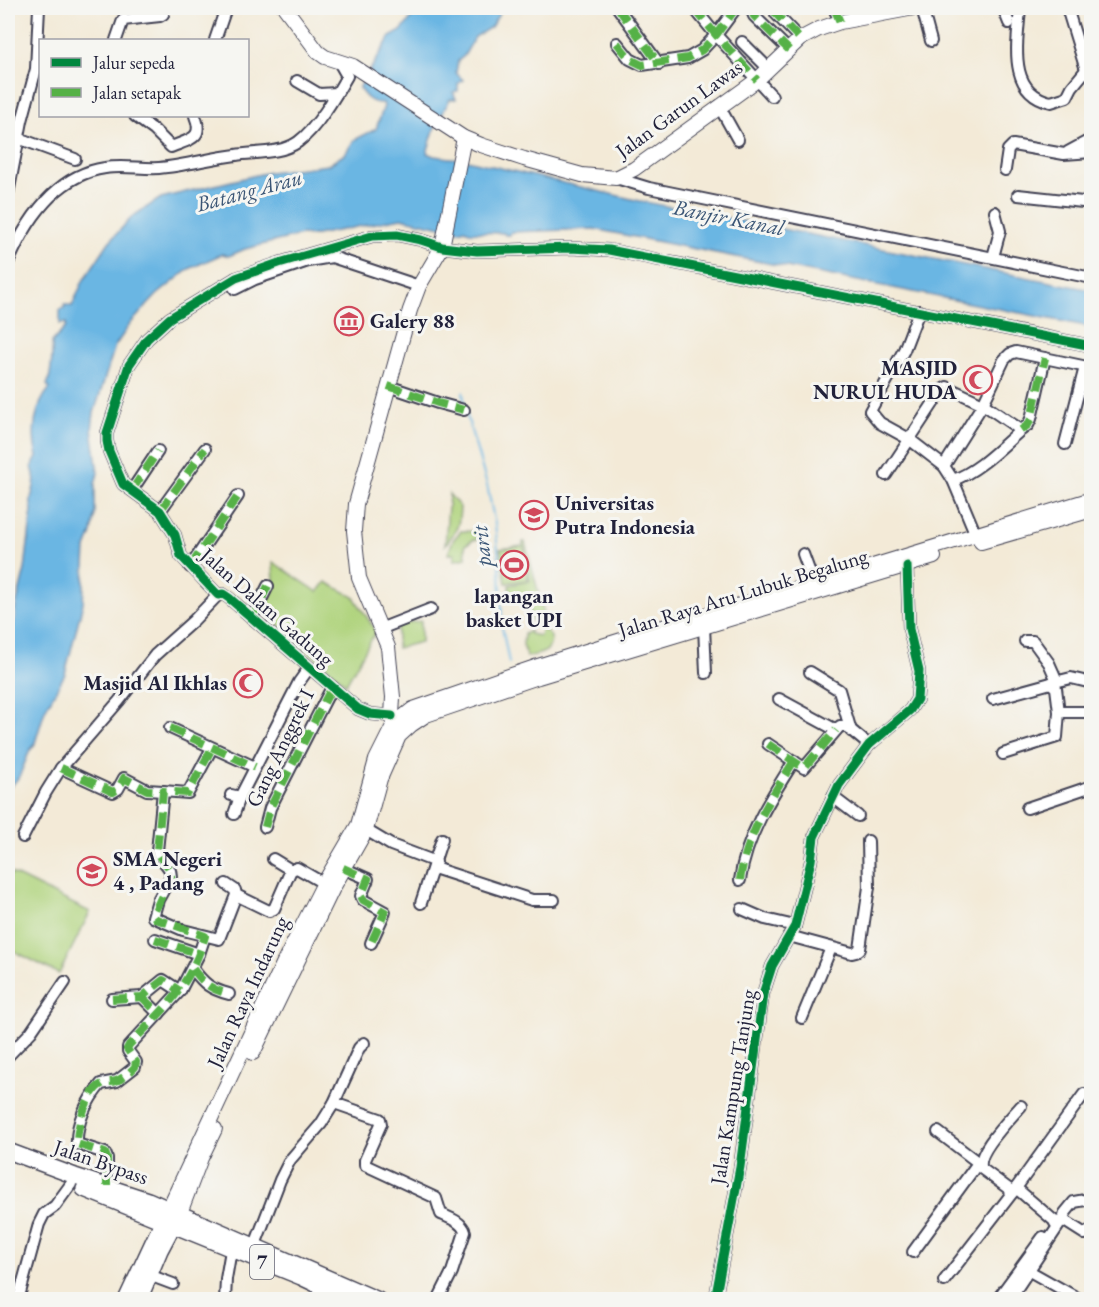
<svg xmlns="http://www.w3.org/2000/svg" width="1099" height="1307" viewBox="0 0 1099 1307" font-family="'EB Garamond',serif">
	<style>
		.green { fill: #afd37c; stroke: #687a5c; stroke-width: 1.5 }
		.water { fill: #6ab6e3; stroke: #466c8f; stroke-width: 1.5 }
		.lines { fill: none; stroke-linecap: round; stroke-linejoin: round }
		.stream { stroke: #6ab6e3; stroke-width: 2 }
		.minor-casing { stroke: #414052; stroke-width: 14 }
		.major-casing { stroke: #414052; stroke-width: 16 }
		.highway-casing { stroke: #414052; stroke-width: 18 }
		.minor { stroke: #fff; stroke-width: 10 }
		.major { stroke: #fff; stroke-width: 14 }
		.highway { stroke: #fff; stroke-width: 15 }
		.quiet { stroke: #55b146; stroke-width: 8; stroke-dasharray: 15 8; stroke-linecap: butt }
		.cycleway-casing { stroke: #f6f6f2; stroke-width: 13 }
		.cycleway { stroke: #00873e; stroke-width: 9 }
		.labels { text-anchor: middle; stroke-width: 6; stroke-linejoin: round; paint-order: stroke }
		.shield { fill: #f6f6f2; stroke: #626272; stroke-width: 1.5 }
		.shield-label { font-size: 20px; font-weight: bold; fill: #22223b }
		.street-label { font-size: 21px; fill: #22223b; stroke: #f6f6f2 }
		.poi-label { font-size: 21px; font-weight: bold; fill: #22223b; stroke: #f6f6f2; text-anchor: start }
		.water-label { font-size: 22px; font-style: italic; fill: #3b5676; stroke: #f6f6f2 }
	</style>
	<rect width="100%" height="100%" fill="#f6f6f2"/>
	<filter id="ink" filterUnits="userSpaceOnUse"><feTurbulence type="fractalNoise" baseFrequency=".0167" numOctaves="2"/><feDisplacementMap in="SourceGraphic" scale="12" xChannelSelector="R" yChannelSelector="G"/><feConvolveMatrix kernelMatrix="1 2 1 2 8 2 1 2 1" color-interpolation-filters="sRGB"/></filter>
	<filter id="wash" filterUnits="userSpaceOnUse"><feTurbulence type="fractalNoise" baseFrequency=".008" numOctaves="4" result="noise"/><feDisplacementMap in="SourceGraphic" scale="24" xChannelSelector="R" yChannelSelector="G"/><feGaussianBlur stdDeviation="1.35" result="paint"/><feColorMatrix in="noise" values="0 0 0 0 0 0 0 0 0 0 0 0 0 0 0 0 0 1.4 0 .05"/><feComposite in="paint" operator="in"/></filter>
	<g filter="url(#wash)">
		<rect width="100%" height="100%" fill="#f3ead7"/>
		<g class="green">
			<path d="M449,494L460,507C459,527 458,529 445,545Z"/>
			<path d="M461,531L485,532L486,538L473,540L465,545L466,558L454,560V554H448L453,540Z"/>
			<path d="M523,542H525L545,617L532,621L527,599L517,600L516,595L510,593L509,585L530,581L524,547L528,580L506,583L500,549L523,546Z"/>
			<path d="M273,562L318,592L326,582L354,597L376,631L346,684L262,610L274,583Z"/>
			<path d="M421,621V642L397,648V624Z"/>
			<path d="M542,626L551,637C551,654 542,653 527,657L523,645L524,634L530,631V634L540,636Z"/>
			<path d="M11,873L90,912L59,974L8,948V880Z"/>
		</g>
		<path class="water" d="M420,8H503L491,27L475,37L464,56L458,61L456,73L463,80L458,84V91L453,92L456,99H450L435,127L427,153L434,156L467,160L640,201L1091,290V327L594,229L511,232L510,235H505L504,233L469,232L465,229L459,231L401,218L312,236L301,235L245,249L229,256L222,254L189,269L157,295L130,324L115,346L94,413L92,429L98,473L95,484V513L92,533L86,548L83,603L65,674L45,710L34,746L30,750L19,777L8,790V658L10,648L8,642L15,618V610L25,569L32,510C27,492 40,489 32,467L37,457C31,435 34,406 50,388L47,385C51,377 53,350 52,342L66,327V323L60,324V310L65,307L64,304L72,306L83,281L109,242L133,216L161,198L269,172L328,165L345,154L354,140L376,129L384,106L383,103C371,104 365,97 359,88L390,37L401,31Z"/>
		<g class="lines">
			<g class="stream">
				<path d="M463,392L465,408"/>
				<path d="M466,413L487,485L495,524L500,569L502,627L509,663"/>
			</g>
		</g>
	</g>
	<g filter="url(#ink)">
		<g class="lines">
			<g class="minor-casing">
				<g id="minor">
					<path d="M144,8L163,14"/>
					<path d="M618,8L659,64"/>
					<path d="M694,8L716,35L772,96"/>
					<path d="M755,8L752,11L754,16L789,50"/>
					<path d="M776,8V14L800,39"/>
					<path d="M834,8L840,22"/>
					<path d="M922,8L931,41"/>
					<path d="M1003,8L1009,23"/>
					<path d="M1020,8C1018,41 1006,92 1051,102L1067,97L1072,87L1086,70L1067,8"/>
					<path d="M116,40L123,20L160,16L163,14L165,8"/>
					<path d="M215,40L226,8"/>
					<path d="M742,42L769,69"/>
					<path d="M617,43L630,59L642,65L688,58L702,50L716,35L736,8"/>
					<path d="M297,81L319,94L337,93"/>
					<path d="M719,106L738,140"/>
					<path d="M135,116L154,130L171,147C190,139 204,139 195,116"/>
					<path d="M18,138L75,159"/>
					<path d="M1068,152L1092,139"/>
					<path d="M1005,170L1008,150L1013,145L1064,154L1092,152"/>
					<path d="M616,178L649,188L1092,278"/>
					<path d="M8,194L22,121L36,69L39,8"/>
					<path d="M1018,195L1092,203"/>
					<path d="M993,257L1000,231L995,212"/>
					<path d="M8,263C26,221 56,175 105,168C123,165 141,169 159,168C185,166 210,158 236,155C255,152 281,154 298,142C317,128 335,97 347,76L339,62"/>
					<path d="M236,278L232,284L235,289L255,279L308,261L332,257L419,286"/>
					<path d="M919,311L904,350L870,411L880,423L909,439L944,466L953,480L976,535"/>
					<path d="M388,386L438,403L464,410"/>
					<path d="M1021,430L1028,425L1031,419L1045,358"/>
					<path d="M1065,444L1085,367"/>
					<path d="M944,466L983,404L1004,360L1010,354L1016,352L1092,368"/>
					<path d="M886,475L942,390L947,387L983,404L1021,430C1000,448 979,471 953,480"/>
					<path d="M132,490L158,451"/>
					<path d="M160,511L205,449"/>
					<path d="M803,554L814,584"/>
					<path d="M190,567L238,496"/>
					<path d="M252,618L268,586"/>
					<path d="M704,626L706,673"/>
					<path d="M380,629L431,609"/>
					<path d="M1025,641H1033L1049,663L1057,681"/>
					<path d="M810,672L839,690L851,731"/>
					<path d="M1051,683L1071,678L1092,683"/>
					<path d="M779,699L836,730"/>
					<path d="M993,699L1051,683L1056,688L1059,712"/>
					<path d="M392,716L370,714L358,709L229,598L223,594L218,595L181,556L175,535L160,511L123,484L109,451L107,441V433L129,365L147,339L170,318L236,278L279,263L372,236L397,235L421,240L442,247L477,251L570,248L609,250L1092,346"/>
					<path d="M170,728L255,767"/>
					<path d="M768,744L804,768L840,726H846L869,745"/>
					<path d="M212,748L188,793L163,791L157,851C159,861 171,864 171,876L158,900L153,917L183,930L219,939L236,895L235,890L226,884"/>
					<path d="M1003,754L1057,737L1059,712H1092"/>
					<path d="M61,768L113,792L118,789L124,778L147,790L163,791"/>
					<path d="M231,795L240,797L299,682L309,668"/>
					<path d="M833,797L858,816"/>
					<path d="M1027,808L1092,786"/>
					<path d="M234,814L240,797"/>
					<path d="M265,827L270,808L332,687"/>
					<path d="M366,830L391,845L436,862"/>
					<path d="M23,837L46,792L61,768L119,701L155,655L193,621L218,595"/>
					<path d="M343,868L368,879L361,896L363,900L385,912L371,943"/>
					<path d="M434,868L532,900H554"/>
					<path d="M291,870L297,868L330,887"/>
					<path d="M740,880C746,836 771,797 794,761"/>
					<path d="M236,895L269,911L274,909L291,870L273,859"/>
					<path d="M421,903L442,839"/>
					<path d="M742,909L765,919L795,926"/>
					<path d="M789,936L852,953L856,952L860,949L869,887L868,841"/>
					<path d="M155,939L199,954"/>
					<path d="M193,969C204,984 210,989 229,994"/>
					<path d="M142,997L159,1014"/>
					<path d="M112,999L142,997L163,980L180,991"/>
					<path d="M802,1018L831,948"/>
					<path d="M8,1056L31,1032L65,982"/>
					<path d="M334,1103L380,1119L381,1124L365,1160V1165L436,1198L441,1214C450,1218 462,1222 465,1232L452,1272L438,1300"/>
					<path d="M938,1132L980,1164"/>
					<path d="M107,1186V1158L105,1153L77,1144C76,1123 87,1100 101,1084L117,1081L135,1067L136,1062L128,1051V1047L180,991L199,954L205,936"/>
					<path d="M1013,1192L982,1169C974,1154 1010,1119 1021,1106"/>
					<path d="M1063,1220L1065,1213L1074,1202L1085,1200"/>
					<path d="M1055,1223L1063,1220L1085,1234L1092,1229"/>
					<path d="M255,1245L280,1180L290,1160L321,1124L334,1103L359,1048L364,1043"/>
					<path d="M913,1252L978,1163"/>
					<path d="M1024,1268L1081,1300"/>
					<path d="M149,1275L173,1284"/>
					<path d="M944,1281L1016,1188L1084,1094"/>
					<path d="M18,1300L39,1224L44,1214L55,1206L71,1184"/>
					<path d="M225,1300L226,1279L231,1250"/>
					<path d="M715,1300L740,1167L763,994L772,966L795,926L811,861L814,837L839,785L869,745L910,710L917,699L919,671L909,629L907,566"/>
					<path d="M997,1300L1043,1237"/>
					<path d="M1009,1300L1059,1225L1016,1188"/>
				</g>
			</g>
			<g class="major-casing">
				<g id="major">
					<path d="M285,8L318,52L325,57L353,66L464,138L481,145L524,159L582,175L616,178L634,169L757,80L800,39L819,29L840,22L914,8"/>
					<path d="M981,542L1092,510"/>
					<path d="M397,731L392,716L393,697L388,647L359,578L354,531L356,504L410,310L419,286L442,247L464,138"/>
					<path d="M253,1053L333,888L366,830L380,779L399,736L411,725L426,715L538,677L934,557"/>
					<path d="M169,1208L284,962L324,883L358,825L376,760L394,724L413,709L535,667L673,624L814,584L1092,499"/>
					<path d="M180,1213L201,1158L215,1129"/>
				</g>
			</g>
			<g class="highway-casing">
				<g id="highway">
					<path d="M8,1151L75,1176L148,1200L378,1300"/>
					<path d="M84,1189L301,1277L350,1300"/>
					<path d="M126,1300L167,1212"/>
					<path d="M139,1300L160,1250L177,1218"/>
				</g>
			</g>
			<use href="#minor" class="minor"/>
			<use href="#major" class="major"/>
			<use href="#highway" class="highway"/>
			<g class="quiet">
				<path d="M618,8L659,64"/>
				<path d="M694,8L716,35L757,80"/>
				<path d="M755,8L752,11L754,16L789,50"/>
				<path d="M776,8V14L800,39"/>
				<path d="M834,8L840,22"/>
				<path d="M900,8L901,11"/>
				<path d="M617,43L630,59L642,65L688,58L702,50L716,35L736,8"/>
				<path d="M388,386L438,403L464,410"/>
				<path d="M1021,430L1028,425L1031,419L1045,358"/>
				<path d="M132,490L158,451"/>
				<path d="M160,511L205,449"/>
				<path d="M190,567L238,496"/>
				<path d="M252,618L268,586"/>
				<path d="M170,728L255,767"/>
				<path d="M768,744L804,768L836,730"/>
				<path d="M61,768L113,792L118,789L124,778L147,790L163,791"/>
				<path d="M265,827L270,808L332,687"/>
				<path d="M343,868L368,879L361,896L363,900L385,912L371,943"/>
				<path d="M740,880C746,836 771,797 794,761"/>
				<path d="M155,939L199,954"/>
				<path d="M193,969C204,984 210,989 229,994"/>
				<path d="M142,997L159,1014"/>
				<path d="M112,999L142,997L163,980L180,991"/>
				<path d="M107,1186V1158L105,1153L77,1144C76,1129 87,1091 102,1084C106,1081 111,1083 116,1081C123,1079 130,1072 135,1067L136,1062L127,1049L129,1045C164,1009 190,987 205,936L156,919L153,915L171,876C171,864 159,861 157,851L163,791L188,793L212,748"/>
			</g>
			<g class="cycleway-casing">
				<g id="cycleway">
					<path d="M392,716L370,714L358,709L229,598L223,594L218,595L181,556L175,535L160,511L123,484L109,451L107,441V433L129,365L147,339L170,318L236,278L279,263L372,236L397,235L421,240L442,247L477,251L570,248L609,250L1092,346"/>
					<path d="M715,1300L740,1167L763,994L772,966L795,926L811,861L814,837L839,785L869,745L910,710L917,699L919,671L909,629L907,566"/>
				</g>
			</g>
			<use href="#cycleway" class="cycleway"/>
		</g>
	</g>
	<defs>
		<g id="museum-ring" transform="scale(1.5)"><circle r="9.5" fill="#f6f6f2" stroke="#d1495b" stroke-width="1.5"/><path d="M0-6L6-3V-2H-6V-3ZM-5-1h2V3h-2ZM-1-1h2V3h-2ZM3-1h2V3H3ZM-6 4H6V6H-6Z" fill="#d1495b"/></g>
		<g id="mosque-ring" transform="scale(1.5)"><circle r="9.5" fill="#f6f6f2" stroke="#d1495b" stroke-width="1.5"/><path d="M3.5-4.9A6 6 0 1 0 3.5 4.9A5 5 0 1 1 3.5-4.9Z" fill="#d1495b"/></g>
		<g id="university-ring" transform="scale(1.5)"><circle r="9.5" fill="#f6f6f2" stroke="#d1495b" stroke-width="1.5"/><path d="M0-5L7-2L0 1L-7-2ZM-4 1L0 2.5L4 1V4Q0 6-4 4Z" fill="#d1495b"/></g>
		<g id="stadium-ring" transform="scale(1.5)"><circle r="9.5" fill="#f6f6f2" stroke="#d1495b" stroke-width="1.5"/><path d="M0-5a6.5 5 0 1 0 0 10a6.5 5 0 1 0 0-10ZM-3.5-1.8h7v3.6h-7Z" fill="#d1495b"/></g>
		<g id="school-ring" transform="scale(1.5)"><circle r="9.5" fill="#f6f6f2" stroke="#d1495b" stroke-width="1.5"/><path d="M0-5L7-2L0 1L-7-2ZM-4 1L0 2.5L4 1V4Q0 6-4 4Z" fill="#d1495b"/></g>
	</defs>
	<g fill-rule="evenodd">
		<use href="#museum-ring" x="349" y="321"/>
		<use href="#mosque-ring" x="978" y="380"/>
		<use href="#university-ring" x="534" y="515"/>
		<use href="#stadium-ring" x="514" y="565"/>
		<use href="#mosque-ring" x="248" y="683"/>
		<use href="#school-ring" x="92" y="871"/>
	</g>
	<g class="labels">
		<rect class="shield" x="250" y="1245" width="24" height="34" rx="4.5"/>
		<g class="shield-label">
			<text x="262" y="1269">7</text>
		</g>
		<g class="street-label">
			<text transform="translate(679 109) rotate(-36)" y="7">Jalan Garun Lawas</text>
			<text transform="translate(743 593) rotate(-17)" y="7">Jalan Raya Aru Lubuk Begalung</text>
			<text transform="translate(267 607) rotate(41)" y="7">Jalan Dalam Gadung</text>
			<text transform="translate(280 748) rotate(-64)" y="7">Gang Anggrek I</text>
			<text transform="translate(248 992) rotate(-65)" y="7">Jalan Raya Indarung</text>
			<text transform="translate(733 1087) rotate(-81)" y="7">Jalan Kampung Tanjung</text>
			<text transform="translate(101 1162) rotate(19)" y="7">Jalan Bypass</text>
		</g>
		<g class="poi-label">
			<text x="370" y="328">Galery 88</text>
			<text x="957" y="375" text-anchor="end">MASJID<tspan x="957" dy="24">NURUL HUDA</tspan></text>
			<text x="555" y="510">Universitas<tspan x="555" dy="24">Putra Indonesia</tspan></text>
			<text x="514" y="603" text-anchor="middle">lapangan<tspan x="514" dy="24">basket UPI</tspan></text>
			<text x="227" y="690" text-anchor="end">Masjid Al Ikhlas</text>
			<text x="113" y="866">SMA Negeri<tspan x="113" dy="24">4 , Padang</tspan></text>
		</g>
		<g class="water-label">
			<text transform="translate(249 190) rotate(-15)" y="8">Batang Arau</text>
			<text transform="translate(729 217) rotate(11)" y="8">Banjir Kanal</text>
			<text transform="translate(481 546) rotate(-96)" y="8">parit</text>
		</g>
	</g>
	<rect width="1099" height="1307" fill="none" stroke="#f6f6f2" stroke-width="30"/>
	<rect x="39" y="39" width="210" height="78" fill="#f6f6f2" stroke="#a1a1a9" stroke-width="1.5"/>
	<rect x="51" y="58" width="30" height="9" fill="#00873e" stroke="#a1a1a9" stroke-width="1.5"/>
	<text x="93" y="69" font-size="18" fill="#22223b">Jalur sepeda</text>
	<rect x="51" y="88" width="30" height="9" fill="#55b146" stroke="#a1a1a9" stroke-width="1.5"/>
	<text x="93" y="99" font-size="18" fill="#22223b">Jalan setapak</text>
</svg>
